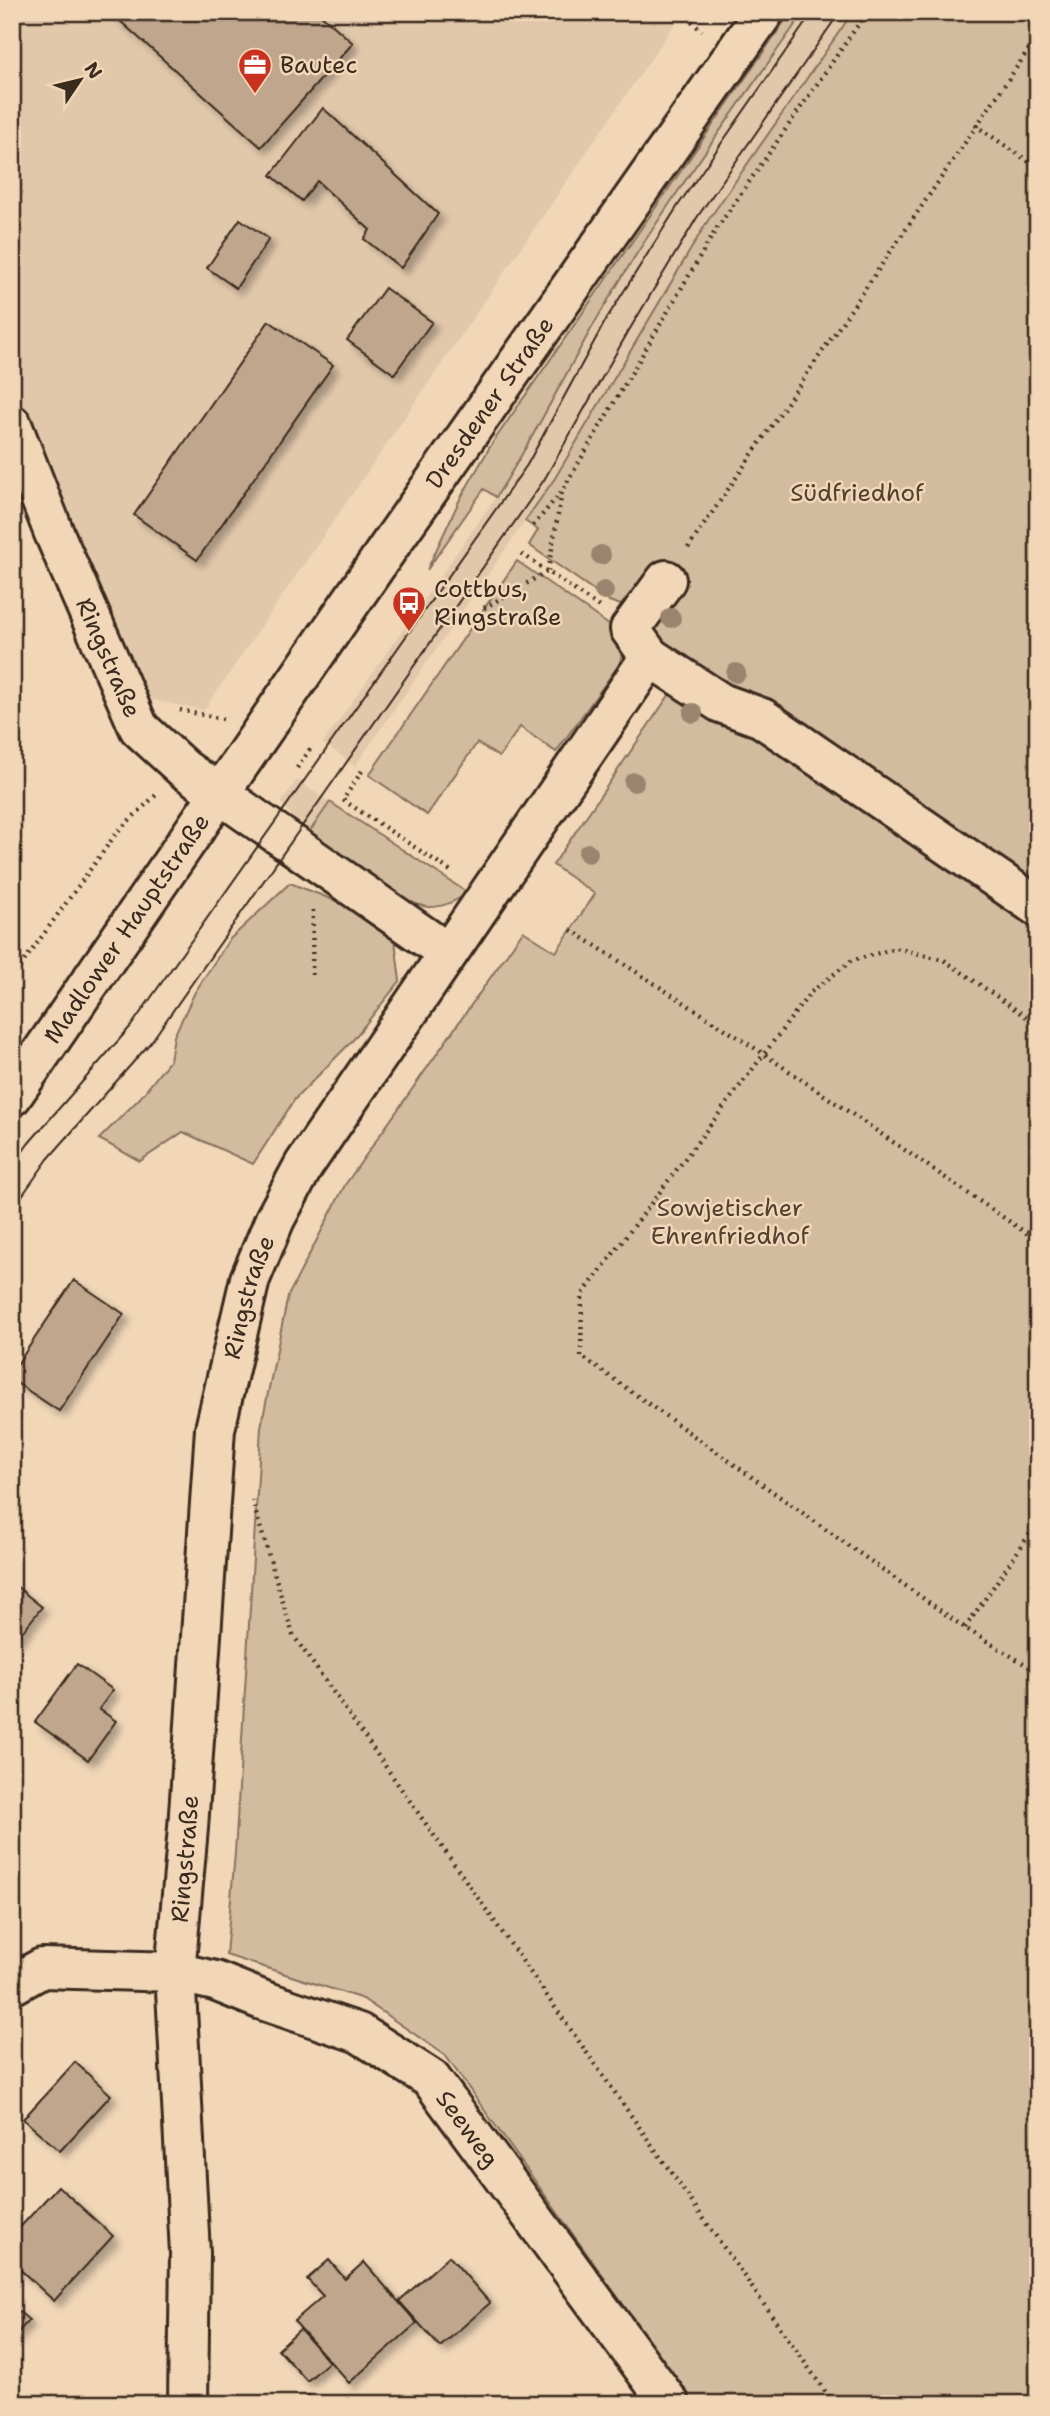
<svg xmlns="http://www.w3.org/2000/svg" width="1050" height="2416" viewBox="0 0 1050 2416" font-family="'Shantell Sans',sans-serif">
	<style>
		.built { fill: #e2c8ab }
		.green { fill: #d3bb9f; stroke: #87725e; stroke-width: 2 }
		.building { fill: #bfa68d; stroke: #3b2a1e; stroke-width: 2; filter: url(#shadow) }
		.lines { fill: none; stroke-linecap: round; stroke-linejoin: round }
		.minor-casing { stroke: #3b2a1e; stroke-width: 44 }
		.major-casing { stroke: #3b2a1e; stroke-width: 44 }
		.path { stroke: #3b2a1e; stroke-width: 4.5; stroke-dasharray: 2 5; stroke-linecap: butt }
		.minor { stroke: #f1d7b8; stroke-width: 38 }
		.major { stroke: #f1d7b8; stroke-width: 38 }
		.tram { stroke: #3b2a1e; stroke-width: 2 }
		.tree { fill: #9a846e }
		.labels { text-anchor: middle; stroke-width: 5; stroke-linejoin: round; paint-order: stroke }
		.poi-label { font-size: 24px; fill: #3b2a1e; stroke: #f1d7b8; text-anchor: start }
		.street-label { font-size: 24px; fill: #3b2a1e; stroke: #f1d7b8 }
		.park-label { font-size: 24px; fill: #524031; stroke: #f1d7b8 }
	</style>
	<defs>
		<filter id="shadow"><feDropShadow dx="6" dy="6" stdDeviation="3.5" flood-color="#0004"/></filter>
	</defs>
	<rect width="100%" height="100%" fill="#f1d7b8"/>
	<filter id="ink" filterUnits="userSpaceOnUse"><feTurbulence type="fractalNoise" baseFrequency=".0143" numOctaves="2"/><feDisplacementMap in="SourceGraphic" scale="14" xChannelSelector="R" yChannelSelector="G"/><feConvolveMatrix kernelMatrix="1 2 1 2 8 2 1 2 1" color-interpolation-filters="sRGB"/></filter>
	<g filter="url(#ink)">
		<g class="built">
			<path d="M12,12H683L204,710L147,699L70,532L12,389Z"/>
			<path d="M804,12H853L707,222L555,478L355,766L323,743L496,497L520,460L601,312L674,198Z"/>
			<path d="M297,780L330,802L308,834L281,803Z"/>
		</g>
		<g class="green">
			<path d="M791,12H804C735,111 662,208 601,312C565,373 535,437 496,497L484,489L427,570L460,499L491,445Z"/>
			<path d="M853,12H1038V890L727,695L654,635L653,622L624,606L609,601L529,545L538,530L525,521L555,478L707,222Z"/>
			<path d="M517,561L619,632L623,647L620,663L556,752L520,727L499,757L477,743L427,815L369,775Z"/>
			<path d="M676,685L761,731L1038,922V2404H694L445,2055L363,1999L226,1955L235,1853L261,1427L288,1296L345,1185L523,931L556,952L595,894L553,865Z"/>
			<path d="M330,802L468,893C456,901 443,908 428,907C398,904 336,853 308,834Z"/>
			<path d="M290,883L341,903L395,940L400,981L352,1041L295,1099L253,1164L183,1132L140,1161L99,1139L140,1098L170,1060L174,1036L195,992L229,940Z"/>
		</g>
		<g class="building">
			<path d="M110,12H318L353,43L261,147Z"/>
			<path d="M323,108L438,214L401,268L364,239L370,230L317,181L302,201L271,175Z"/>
			<path d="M240,219L269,239L236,288L207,268Z"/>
			<path d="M385,288L432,322L394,374L347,340Z"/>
			<path d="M269,321L333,365L197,560L134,515Z"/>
			<path d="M74,1280L124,1314L59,1411L12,1380V1372Z"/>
			<path d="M12,1583L42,1607L15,1641L12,1638Z"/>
			<path d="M77,1664L113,1690L99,1709L116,1721L88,1760L35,1722Z"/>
			<path d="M75,2062L111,2095L60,2151L23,2119Z"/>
			<path d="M58,2186L113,2236L54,2301L12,2262V2236Z"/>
			<path d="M449,2256L490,2303L440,2347L399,2301Z"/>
			<path d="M329,2260L345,2279L364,2262L417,2323L349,2383L294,2321L323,2296L307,2279Z"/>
			<path d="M12,2306L29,2320L12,2339Z"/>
			<path d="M300,2329L329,2362L307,2381L278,2349Z"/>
			<path d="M309,2395L316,2404H299Z"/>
		</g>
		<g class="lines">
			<g class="minor-casing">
				<g id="minor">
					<path id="s1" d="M12,425L54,533L139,728L184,769L448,953"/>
					<path d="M650,657L721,703L762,718L1038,907"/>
					<path id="s2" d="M12,1985L42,1968L175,1972L215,1981L262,2000L359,2033L431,2079L670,2404"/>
					<path id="s3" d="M188,2404L190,2253L175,1972L188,1828L215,1429L250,1279L275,1219L304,1165L650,657L630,629L666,580"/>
				</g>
			</g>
			<g class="major-casing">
				<g id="major">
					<path id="s4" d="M12,1096L390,545L764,12"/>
				</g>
			</g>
			<g class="path">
				<path d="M681,12L702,31"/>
				<path d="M975,125L1038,168"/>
				<path d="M533,526L562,491L717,228L867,12"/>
				<path d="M688,548L1038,36"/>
				<path d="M522,554L599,607"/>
				<path d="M548,571L562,492"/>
				<path d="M484,608L548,571"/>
				<path d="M180,710L223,719"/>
				<path d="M297,768L310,749"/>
				<path d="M362,771L343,800L454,873"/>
				<path d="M571,930L764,1054L1038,1241"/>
				<path d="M312,975L313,905"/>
				<path d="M12,978L118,831L156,795"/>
				<path d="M1038,1025L944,960L896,948L851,961L810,993L582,1295L581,1356L965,1628L1038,1672"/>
				<path d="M252,1500L293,1635L834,2404"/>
				<path d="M965,1628L1038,1522"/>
			</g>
			<use href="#minor" class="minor"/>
			<use href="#major" class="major"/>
			<g class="tram">
				<path d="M12,1167L28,1144L131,1026L527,465L607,318L679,204L813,12"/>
				<path d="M12,1210L48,1159L151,1042L544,480L628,332L698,216L840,12"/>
			</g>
		</g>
		<g class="tree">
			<circle cx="601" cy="555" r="10"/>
			<circle cx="604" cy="591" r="10"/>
			<circle cx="671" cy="618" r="10"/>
			<circle cx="736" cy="673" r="10"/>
			<circle cx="693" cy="713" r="10"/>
			<circle cx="634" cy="782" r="10"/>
			<circle cx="588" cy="853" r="10"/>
		</g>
	</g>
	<defs>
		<g id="office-pin" transform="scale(1.75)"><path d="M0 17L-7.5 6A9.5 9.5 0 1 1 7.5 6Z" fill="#c8321e" stroke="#f1d7b8"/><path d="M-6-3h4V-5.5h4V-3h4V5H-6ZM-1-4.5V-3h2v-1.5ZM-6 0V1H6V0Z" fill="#fff"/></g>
		<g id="bus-pin" transform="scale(1.75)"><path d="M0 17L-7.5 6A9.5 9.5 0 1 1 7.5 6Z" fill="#c8321e" stroke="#f1d7b8"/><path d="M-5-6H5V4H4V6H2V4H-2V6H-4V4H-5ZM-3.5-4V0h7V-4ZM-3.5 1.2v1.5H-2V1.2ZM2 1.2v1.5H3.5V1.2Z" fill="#fff"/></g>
	</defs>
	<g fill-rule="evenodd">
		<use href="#office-pin" x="255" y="65"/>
		<use href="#bus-pin" x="409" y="603"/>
	</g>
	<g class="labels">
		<g class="poi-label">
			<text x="280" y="73">Bautec</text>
			<text x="434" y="597">Cottbus,<tspan x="434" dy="28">Ringstraße</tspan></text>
		</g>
		<g class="street-label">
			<text dy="8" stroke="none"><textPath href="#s4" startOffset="842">Dresdener Straße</textPath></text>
			<text dy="8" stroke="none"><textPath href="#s1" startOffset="252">Ringstraße</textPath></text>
			<text dy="8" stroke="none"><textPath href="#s4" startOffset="203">Madlower Hauptstraße</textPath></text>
			<text dy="8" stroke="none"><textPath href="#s3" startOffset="1113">Ringstraße</textPath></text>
			<text dy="8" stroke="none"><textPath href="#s3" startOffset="546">Ringstraße</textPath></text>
			<text dy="8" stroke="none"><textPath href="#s2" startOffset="509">Seeweg</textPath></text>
		</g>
		<g class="park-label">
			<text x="857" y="501">Südfriedhof</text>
			<text x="730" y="1216">Sowjetischer<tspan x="730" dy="28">Ehrenfriedhof</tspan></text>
		</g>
	</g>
	<rect width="1050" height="2416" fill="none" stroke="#f1d7b8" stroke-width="42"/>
	<rect x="21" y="21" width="1008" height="2374" fill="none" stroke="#3b2a1e" stroke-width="2.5" filter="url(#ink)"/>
	<g transform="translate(80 80) rotate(55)" stroke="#f1d7b8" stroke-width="5" paint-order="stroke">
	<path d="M0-5L12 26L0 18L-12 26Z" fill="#3b2a1e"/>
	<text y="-10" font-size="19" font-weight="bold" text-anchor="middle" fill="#3b2a1e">N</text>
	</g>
</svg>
